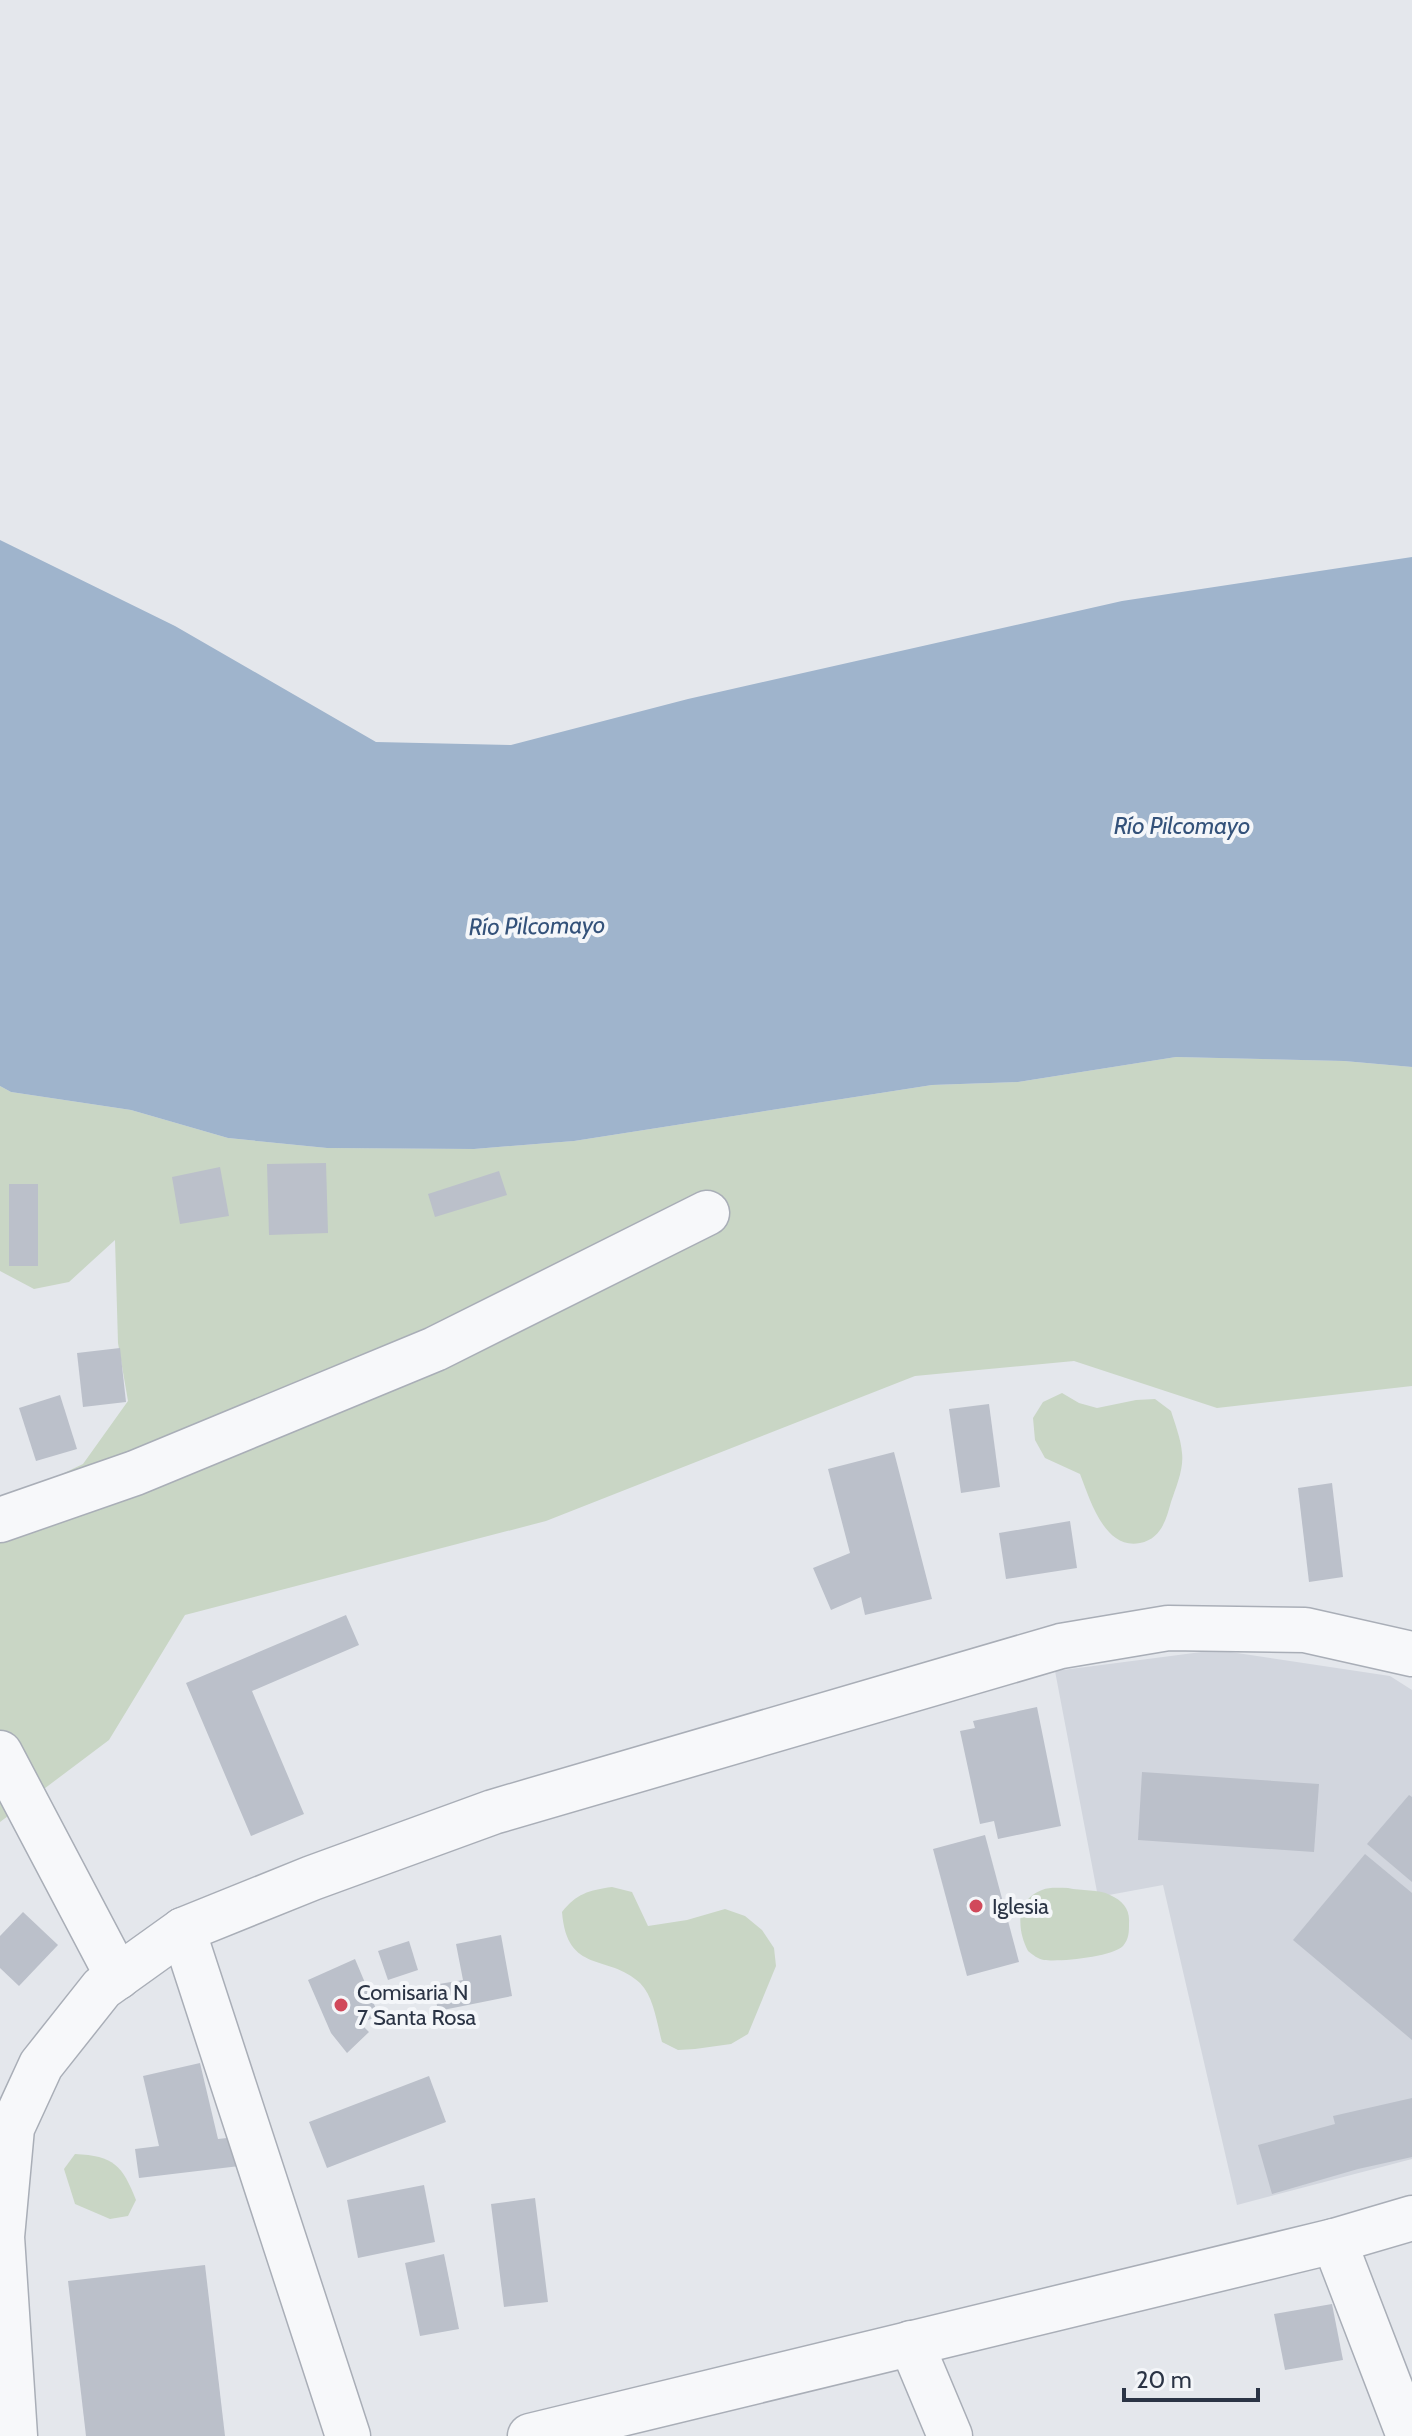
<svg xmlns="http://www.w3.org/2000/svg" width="1412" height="2436" viewBox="0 0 1412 2436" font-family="Cabin,sans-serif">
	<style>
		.built { fill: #d2d6de }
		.green { fill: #c9d6c5 }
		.water { fill: #9fb4cc }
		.building { fill: #bbc0ca }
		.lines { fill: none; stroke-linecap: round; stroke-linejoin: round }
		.minor-casing { stroke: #a9aeb7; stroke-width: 47 }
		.minor { stroke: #f7f8fa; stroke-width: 44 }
		.poi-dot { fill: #d1495b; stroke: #f4f6f9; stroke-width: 3 }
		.labels { text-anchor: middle; stroke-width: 8; stroke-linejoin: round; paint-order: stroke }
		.poi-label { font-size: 22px; fill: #2b3445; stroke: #f4f6f9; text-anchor: start }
		.water-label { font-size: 24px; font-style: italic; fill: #34527a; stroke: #f4f6f9 }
	</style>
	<rect width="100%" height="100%" fill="#e4e7ec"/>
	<path class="built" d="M1217,1650L1390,1676L1412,1690V2159L1237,2205L1163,1885L1098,1897L1055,1671Z"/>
	<g class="green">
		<path d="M1176,1057L1344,1061L1412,1067V1386L1217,1408L1074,1361L915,1376L546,1521L185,1615L109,1740L0,1822V1501L16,1496L83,1464L128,1401L118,1343L115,1240L69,1282L34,1289L0,1271V1086L11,1092L131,1110L228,1138L327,1148L474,1149L574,1141L932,1085L1018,1082Z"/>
		<path d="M1062,1393L1079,1403L1097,1408L1136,1400L1155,1399L1171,1411C1175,1424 1181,1439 1182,1453C1184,1469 1176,1487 1171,1502C1166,1520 1161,1539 1140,1543C1104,1550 1090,1499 1080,1474L1045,1458L1035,1440L1033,1418L1043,1402Z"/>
		<path d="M612,1887L632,1892L648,1926L687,1920L725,1909L745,1916L762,1930L774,1948L776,1966L748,2034L731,2044L695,2049L678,2050L662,2042C657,2024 654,1997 640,1983C608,1953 567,1975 562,1912C576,1894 589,1890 612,1887Z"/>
		<path d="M1068,1888C1081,1891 1099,1889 1110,1895C1123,1901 1130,1909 1129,1923C1129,1932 1129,1939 1123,1946C1112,1957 1060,1962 1044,1960C1038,1959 1033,1955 1028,1951C1017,1930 1015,1900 1042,1890C1049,1887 1059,1888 1068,1888Z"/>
		<path d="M75,2154C114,2156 122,2165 136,2200L128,2216L110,2219L75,2204L64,2169Z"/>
	</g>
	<path class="water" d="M0,540L175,626L376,742L511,745L688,699L1122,601L1412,557V1067L1344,1061L1176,1057L1018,1082L932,1085L574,1141L474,1149L327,1148L228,1138L131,1110L11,1092L0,1086Z"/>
	<g class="building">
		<path d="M326,1163L328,1233L269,1235L267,1164Z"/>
		<path d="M220,1167L229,1216L180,1224L172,1177Z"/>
		<path d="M499,1171L507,1195L435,1217L428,1194Z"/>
		<rect x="9" y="1184" width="29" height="82"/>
		<path d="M120,1348L126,1402L83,1407L77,1353Z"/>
		<path d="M60,1395L77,1449L36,1461L19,1408Z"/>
		<path d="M989,1404L1000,1487L961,1493L949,1409Z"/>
		<path d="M894,1452L932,1599L865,1615L861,1597L831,1610L813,1568L850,1553L828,1469Z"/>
		<path d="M1332,1483L1343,1577L1309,1582L1298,1488Z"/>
		<path d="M1070,1521L1077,1568L1006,1579L999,1533Z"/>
		<path d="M346,1615L359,1645L252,1691L304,1814L251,1836L186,1683Z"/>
		<path d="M1037,1707L1061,1826L998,1839L994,1821L980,1824L960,1731L975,1728L973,1721Z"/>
		<path d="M1142,1772L1319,1784L1314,1852L1138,1840Z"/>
		<path d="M1409,1795L1412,1797V1882L1367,1844Z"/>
		<path d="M985,1835L1019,1962L967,1976L933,1849Z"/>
		<path d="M1365,1854L1412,1893V2040L1293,1940Z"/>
		<path d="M23,1912L58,1945L19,1986L0,1968V1936Z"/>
		<path d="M501,1935L512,1996L438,2011L433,1985L463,1980L456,1944Z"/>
		<path d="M409,1941L418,1970L388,1980L378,1951Z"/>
		<path d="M355,1959L379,2016L360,2023L369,2032L347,2053L331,2033L308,1980Z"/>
		<path d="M200,2063L218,2139L245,2136L248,2165L139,2178L135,2149L159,2146L143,2076Z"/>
		<path d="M429,2076L446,2122L327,2168L309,2122Z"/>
		<path d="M1412,2098V2157L1358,2169L1272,2194L1258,2145L1335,2124L1333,2116Z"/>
		<path d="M424,2185L435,2242L358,2258L347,2200Z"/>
		<path d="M535,2198L548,2302L504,2307L491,2204Z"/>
		<path d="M444,2254L459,2329L420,2336L405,2263Z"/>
		<path d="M205,2265L225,2436H86L68,2281Z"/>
		<path d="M1332,2304L1343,2360L1285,2370L1274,2314Z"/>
	</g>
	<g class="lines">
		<g class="minor-casing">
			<g id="minor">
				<path d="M0,1520L135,1473L435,1349L707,1213"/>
				<path d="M0,1753L118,1977"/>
				<path d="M183,1930L348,2436"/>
				<path d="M1334,2241L1409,2436"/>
				<path d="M911,2343L950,2436"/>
				<path d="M15,2436L2,2237L12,2128L41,2065L102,1988L183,1930L312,1878L493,1812L1061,1646L1168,1628L1305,1630L1412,1654"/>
				<path d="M530,2436L1334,2241L1412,2218"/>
			</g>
		</g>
		<use href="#minor" class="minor"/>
	</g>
	<g class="poi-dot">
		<circle cx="976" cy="1906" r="8"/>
		<circle cx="341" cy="2005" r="8"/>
	</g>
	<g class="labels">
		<g class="poi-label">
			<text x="992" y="1914">Iglesia</text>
			<text x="357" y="2000">Comisaria N<tspan x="357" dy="25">7 Santa Rosa</tspan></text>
		</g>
		<g class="water-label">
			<text x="1182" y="834">Río Pilcomayo</text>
			<text transform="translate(537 926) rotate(-1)" y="8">Río Pilcomayo</text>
		</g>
	</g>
	<path d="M1124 2388v12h134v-12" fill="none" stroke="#2b3445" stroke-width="4"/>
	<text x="1136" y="2388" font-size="24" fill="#2b3445" stroke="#f4f6f9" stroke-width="6" paint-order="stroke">20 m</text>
</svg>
